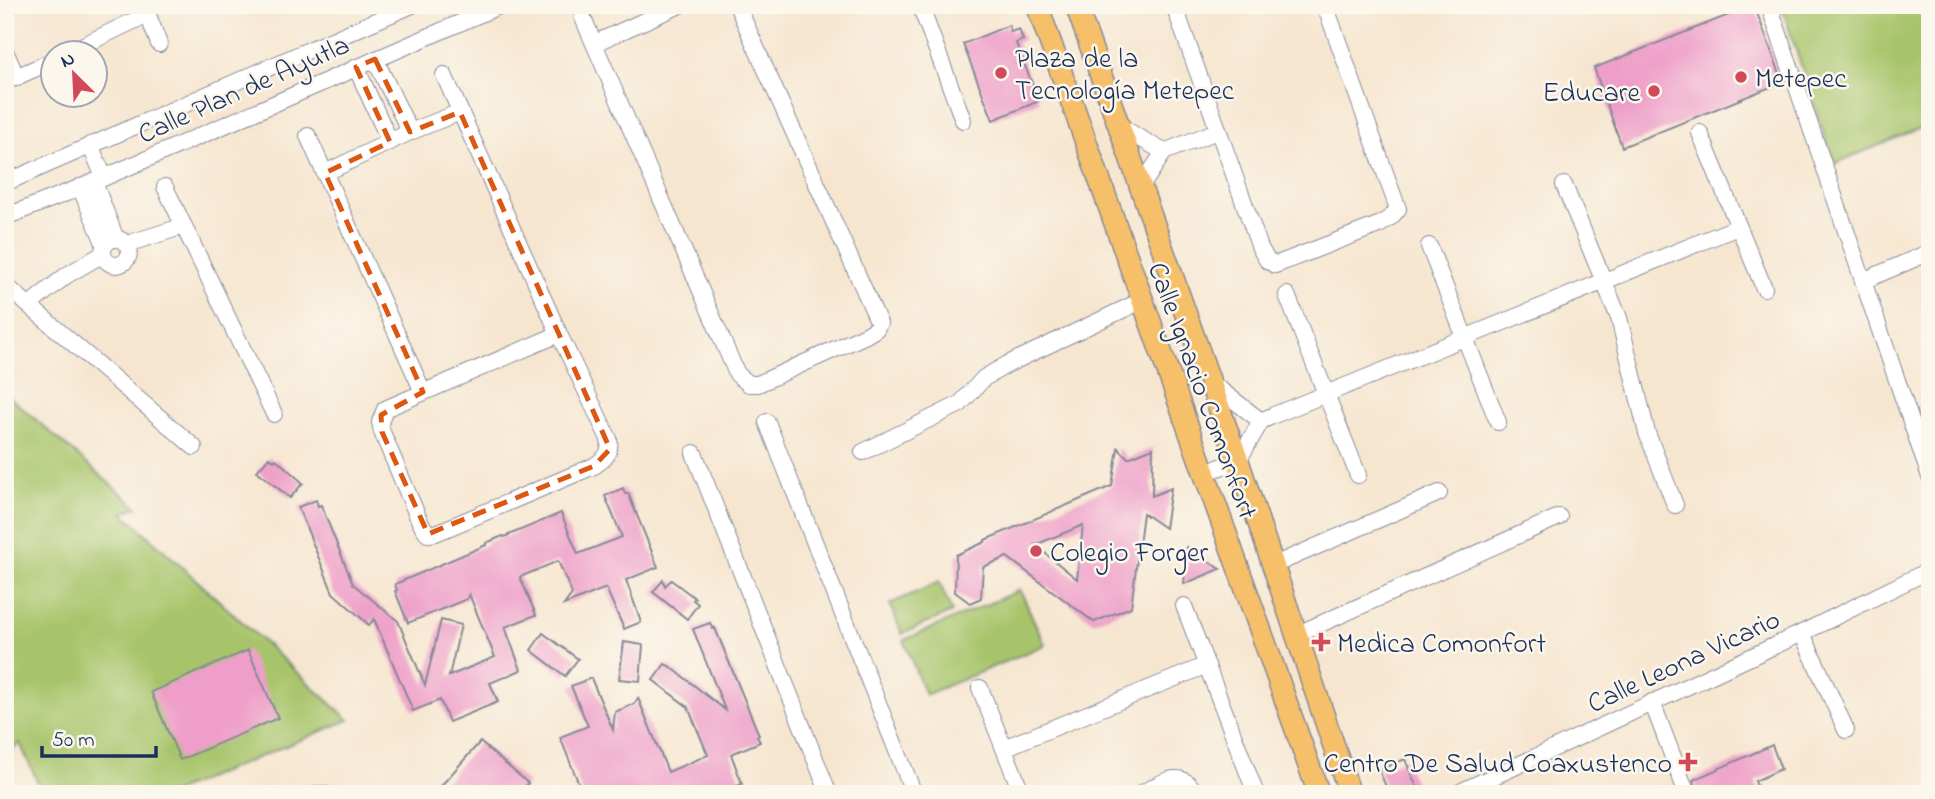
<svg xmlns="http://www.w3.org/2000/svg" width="1935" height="799" viewBox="0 0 1935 799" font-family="'Indie Flower',sans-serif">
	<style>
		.green { fill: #a8c46b; stroke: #627a64; stroke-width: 2 }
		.building { fill: #ee9ec8; fill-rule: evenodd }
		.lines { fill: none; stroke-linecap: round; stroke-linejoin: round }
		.minor-casing { stroke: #888a97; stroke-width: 18 }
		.major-casing { stroke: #888a97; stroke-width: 24 }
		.minor { stroke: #fff; stroke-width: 16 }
		.major { stroke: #f6c06b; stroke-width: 21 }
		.marked { fill: none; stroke: #de5710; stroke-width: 5; stroke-dasharray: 14 9; stroke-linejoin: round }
		.poi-dot { fill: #d1495b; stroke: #fbf7ec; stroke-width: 2.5 }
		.labels { text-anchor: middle; stroke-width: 5; stroke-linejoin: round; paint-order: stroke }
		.poi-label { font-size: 28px; fill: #1b2f5e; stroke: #fbf7ec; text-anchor: start }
		.street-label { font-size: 28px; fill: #1b2f5e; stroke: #fbf7ec }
	</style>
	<rect width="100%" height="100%" fill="#fbf7ec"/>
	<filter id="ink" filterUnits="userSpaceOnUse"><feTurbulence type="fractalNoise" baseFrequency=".0143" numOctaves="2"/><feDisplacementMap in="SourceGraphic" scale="14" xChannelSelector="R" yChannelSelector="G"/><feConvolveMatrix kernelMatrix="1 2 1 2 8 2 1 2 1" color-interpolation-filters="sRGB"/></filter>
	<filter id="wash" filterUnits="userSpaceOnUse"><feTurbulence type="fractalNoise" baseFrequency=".00686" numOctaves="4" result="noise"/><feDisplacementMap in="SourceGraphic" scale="28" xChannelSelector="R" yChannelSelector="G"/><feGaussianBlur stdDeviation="1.57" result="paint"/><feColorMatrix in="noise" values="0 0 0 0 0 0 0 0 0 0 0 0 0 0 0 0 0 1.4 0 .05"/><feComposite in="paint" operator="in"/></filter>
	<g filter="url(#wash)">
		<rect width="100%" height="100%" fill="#f6e6d0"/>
		<g class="green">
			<path d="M1781,5H1930V124L1834,164Z"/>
			<path d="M5,393L137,507L123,513L349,720L169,794H43L20,743L5,755Z"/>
			<path d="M939,582L952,612L902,634L890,604Z"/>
			<path d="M1020,590L1045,645L925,695L904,640Z"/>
		</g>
		<g id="blocks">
			<g class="building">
				<path d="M1754,5L1783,82L1622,147L1594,68Z"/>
				<path d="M1009,25L1011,32L1019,29L1023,40L1016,43L1039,101L993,120L963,44Z"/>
				<path d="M1118,448L1128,458L1153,448L1152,496L1171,488L1165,528L1143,513L1131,607L1094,622L1007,557L983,567L981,598L970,603L955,592L956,555L985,542V540L1112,486ZM1083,525L1077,579L1035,545Z"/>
				<path d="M269,457L274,461L276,459L303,483L290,498L257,471Z"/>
				<path d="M623,488L625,494L628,493L658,567L626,580L641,622L624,629L606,588L564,605L572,594L558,561L520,577L536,615L505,627L521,670L490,683L498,702L449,722L440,700L413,711L374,619L369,625L333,593L298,507L316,500L318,506L321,505L353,584L398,621L425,685L441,620L461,625L449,676L495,657L469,594L467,599L408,623L395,591L397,590L395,584L486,545V543L503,536L504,537L561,513L578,554L622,537L605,496Z"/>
				<path d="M1187,547L1220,569L1184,584Z"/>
				<path d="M663,580L665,586L671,580L695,598L693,600L698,604L687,619L653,592Z"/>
				<path d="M710,623L713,629L715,628L759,735L757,736L760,742L731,754L742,784L719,794H583L560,737L588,726L571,686L591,678L613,730L615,712L634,704L638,698L668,772L708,755L688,707L653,680L665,664L671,667L725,710L693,629Z"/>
				<path d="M543,633L578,659L565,676L531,650Z"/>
				<path d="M624,642L643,645L640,681L619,679Z"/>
				<path d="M248,650L278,718L180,760L151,692Z"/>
				<path d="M480,742L528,783L519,794H447L440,787Z"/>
				<path d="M1772,745L1781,769L1755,781L1760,794H1697L1693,780Z"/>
				<path d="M1405,759L1418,790L1410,794H1389L1379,770Z"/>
			</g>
		</g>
	</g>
	<g filter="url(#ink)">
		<use href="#blocks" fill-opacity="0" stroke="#888a97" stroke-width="2"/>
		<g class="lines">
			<g class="minor-casing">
				<g id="minor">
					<path d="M920,5L963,120"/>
					<path d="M1174,5L1260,248L1267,260L1275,265L1381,224L1391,217L1398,209L1325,5"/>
					<path d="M1769,5L1930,477"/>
					<path d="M145,7L159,44"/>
					<path d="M583,18L737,374L749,384H758L866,335L876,329L879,323L737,5"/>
					<path d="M595,43L680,5"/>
					<path d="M5,51L17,78"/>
					<path d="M69,52L148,14"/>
					<path d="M375,59L410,132"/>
					<path d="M356,67L390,142"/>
					<path d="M444,75L559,334L609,439C611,453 606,458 594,466L436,533L428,534L420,522L382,432L380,422L385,409L559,334"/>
					<path d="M5,82L52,61"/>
					<path d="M1119,126L1164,152"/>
					<path d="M1700,133L1764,288"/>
					<path d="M308,136L423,392"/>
					<path d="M90,145L104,177"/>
					<path d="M325,173L410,132L460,112"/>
					<path d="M94,182L116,239"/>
					<path d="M5,183L412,5"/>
					<path d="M1564,185L1619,318L1647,433L1675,505"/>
					<path d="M80,187L105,245"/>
					<path d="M165,187L274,414"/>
					<path d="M1140,188L1164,152L1217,131"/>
					<path d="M5,217L94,182L501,5"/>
					<circle cx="116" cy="252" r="13"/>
					<path d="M127,244L184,226"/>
					<path d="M1429,246L1498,422"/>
					<path d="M1863,281L1930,252"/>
					<path d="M5,285L194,447"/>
					<path d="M1287,295L1358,475"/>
					<path d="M29,305L67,275L103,254"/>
					<path d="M1210,382L1261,421"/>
					<path d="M767,422L914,794"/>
					<path d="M863,452L960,404L984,378L1008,364L1141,301"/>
					<path d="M694,453L829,794"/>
					<path d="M1206,472L1238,461L1261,421L1274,415L1738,227"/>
					<path d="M1274,565L1439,493"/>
					<path d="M1184,606L1256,794"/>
					<path d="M1802,633L1846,730"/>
					<path d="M1298,634L1559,517"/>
					<path d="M980,688L1022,794"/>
					<path d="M1652,702L1687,794"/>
					<path d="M1004,748L1207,665"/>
					<path d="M317,794H325"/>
					<path d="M1140,794C1162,784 1181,766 1196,794"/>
					<path d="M1456,794L1802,633L1930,570"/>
				</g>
			</g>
			<g class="major-casing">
				<g id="major">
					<path d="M1037,5L1319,794"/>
					<path d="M1076,5L1238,461L1350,794"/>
				</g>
			</g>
			<use href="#minor" class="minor"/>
			<use href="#major" class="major"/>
		</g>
	</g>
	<path class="marked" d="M375,59L410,132L460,112L610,449L594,466L428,534L382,432L381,415L423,392L325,173L390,142L356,67Z"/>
	<g class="poi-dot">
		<circle cx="1001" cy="73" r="7"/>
		<circle cx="1741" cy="77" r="7"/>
		<circle cx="1654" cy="91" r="7"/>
		<circle cx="1036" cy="551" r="7"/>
		<path d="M1317.5 631.5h7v7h7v7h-7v7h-7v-7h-7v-7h7z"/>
		<path d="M1684.5 751.5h7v7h7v7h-7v7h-7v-7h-7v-7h7z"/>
	</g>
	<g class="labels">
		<g class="poi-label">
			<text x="1015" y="67">Plaza de la<tspan x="1015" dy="32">Tecnología Metepec</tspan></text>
			<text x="1755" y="87">Metepec</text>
			<text x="1640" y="101" text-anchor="end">Educare</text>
			<text x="1050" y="561">Colegio Forger</text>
			<text x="1337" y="652">Medica Comonfort</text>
			<text x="1672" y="772" text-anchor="end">Centro De Salud Coaxustenco</text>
		</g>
		<g class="street-label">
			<text transform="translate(243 88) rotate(-24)" y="10">Calle Plan de Ayutla</text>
			<text transform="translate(1204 390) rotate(70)" y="10">Calle Ignacio Comonfort</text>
			<text transform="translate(1683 660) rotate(-25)" y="10">Calle Leona Vicario</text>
		</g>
	</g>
	<rect width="1935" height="799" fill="none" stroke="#fbf7ec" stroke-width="28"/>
	<g transform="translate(74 74) rotate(336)"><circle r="33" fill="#fbf7ec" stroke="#a1a7b3" stroke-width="2"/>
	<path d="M0-5L12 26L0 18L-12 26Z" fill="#d1495b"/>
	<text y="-10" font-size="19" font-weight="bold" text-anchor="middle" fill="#1b2f5e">N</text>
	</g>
	<path d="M42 746v10h114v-10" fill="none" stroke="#1b2f5e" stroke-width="3.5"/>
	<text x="52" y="746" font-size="21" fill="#1b2f5e" stroke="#fbf7ec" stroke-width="5" paint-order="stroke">50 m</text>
</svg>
